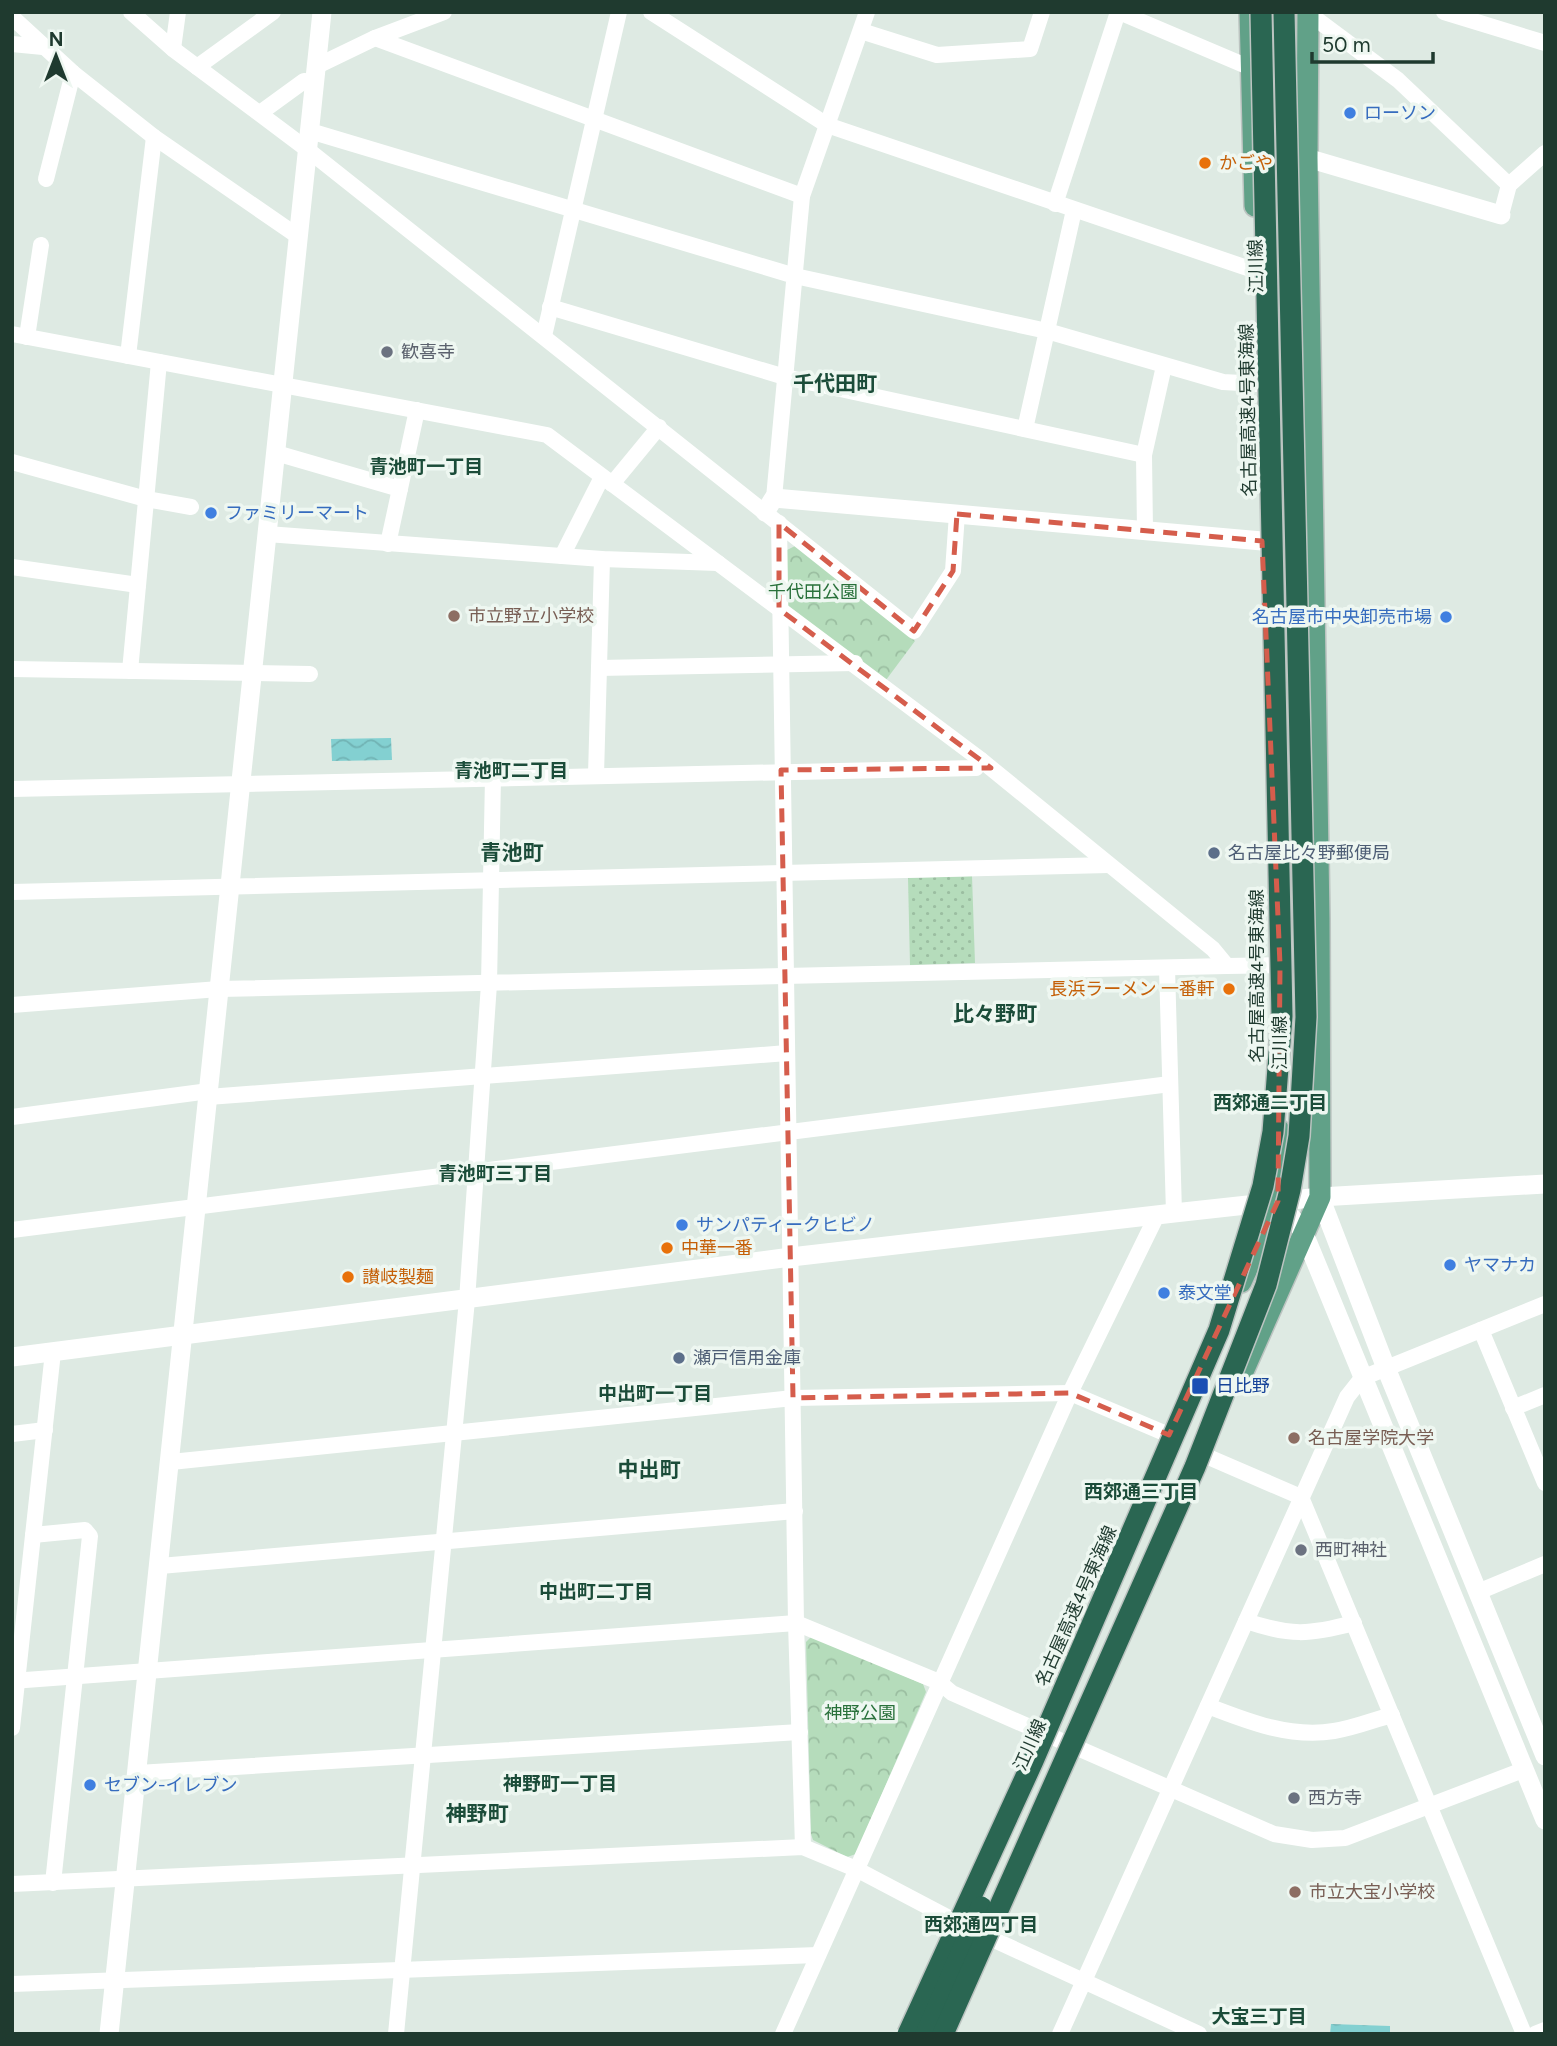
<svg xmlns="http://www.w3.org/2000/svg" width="1557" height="2046" viewBox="0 0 1557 2046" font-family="Figtree,'Noto Sans JP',sans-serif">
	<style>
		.forest { fill: url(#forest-crowns) }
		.garden { fill: url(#garden-dots) }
		.water { fill: url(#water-waves) }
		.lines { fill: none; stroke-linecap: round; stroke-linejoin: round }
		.primary-casing { stroke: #bcc4c1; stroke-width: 24 }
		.minor { stroke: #fff; stroke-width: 16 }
		.tertiary { stroke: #fff; stroke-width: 19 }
		.primary { stroke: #61a188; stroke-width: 21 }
		.motorway-bridge-casing { stroke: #bcc4c1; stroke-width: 24; stroke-linecap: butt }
		.motorway-bridge { stroke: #2a6652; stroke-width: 21 }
		.marked { fill: none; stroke: #d55d4c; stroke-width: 5; stroke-dasharray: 14 9; stroke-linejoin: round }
		.shop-dot { fill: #3f7fe0; stroke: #eef7f1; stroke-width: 2.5 }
		.food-dot { fill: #e8710a; stroke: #eef7f1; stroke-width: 2.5 }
		.worship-dot { fill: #6b7280; stroke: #eef7f1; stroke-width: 2.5 }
		.education-dot { fill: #8d6e63; stroke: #eef7f1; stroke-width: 2.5 }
		.service-dot { fill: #5c6f8a; stroke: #eef7f1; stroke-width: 2.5 }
		.transit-dot { fill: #1a4fb4; stroke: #eef7f1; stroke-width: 2.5 }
		.labels { text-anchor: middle; stroke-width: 7; stroke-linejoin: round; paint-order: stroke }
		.shop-label { font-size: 18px; fill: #366cbe; stroke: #eef7f1; text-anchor: start }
		.food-label { font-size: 18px; fill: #c56008; stroke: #eef7f1; text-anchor: start }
		.street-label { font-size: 18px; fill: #1f3a2f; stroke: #eef7f1 }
		.worship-label { font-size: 18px; fill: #5b616d; stroke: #eef7f1; text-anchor: start }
		.park-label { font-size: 18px; fill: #29713b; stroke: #eef7f1 }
		.education-label { font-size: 18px; fill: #785e54; stroke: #eef7f1; text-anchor: start }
		.service-label { font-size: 18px; fill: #4e5e75; stroke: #eef7f1; text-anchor: start }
		.transit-label { font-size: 18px; fill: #164399; stroke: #eef7f1; text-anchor: start }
		.neighbourhood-label { font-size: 19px; font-weight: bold; fill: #1b4c39; stroke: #eef7f1 }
		.quarter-label { font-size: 21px; font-weight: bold; fill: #1b4c39; stroke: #eef7f1 }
	</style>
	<defs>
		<pattern id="forest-crowns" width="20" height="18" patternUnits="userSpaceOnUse" patternTransform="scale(1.75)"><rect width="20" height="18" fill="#b5dcbb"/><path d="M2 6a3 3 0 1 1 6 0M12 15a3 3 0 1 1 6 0" fill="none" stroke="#9bbea1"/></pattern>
		<pattern id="garden-dots" width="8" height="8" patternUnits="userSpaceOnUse" patternTransform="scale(1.75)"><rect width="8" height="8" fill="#b5dcbb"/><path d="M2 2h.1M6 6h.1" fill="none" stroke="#9bbea1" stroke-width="1.8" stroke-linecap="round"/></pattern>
		<pattern id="water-waves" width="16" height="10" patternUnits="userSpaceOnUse" patternTransform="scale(1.75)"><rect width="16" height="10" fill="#83d0d1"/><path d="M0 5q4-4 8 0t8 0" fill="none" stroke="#71b3b4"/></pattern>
	</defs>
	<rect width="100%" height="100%" fill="#deeae3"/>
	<g class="forest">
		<path d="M797,545L915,641L886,680L791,610L785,601V551Z"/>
		<path d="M812,1636L923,1684L926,1692L856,1854L847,1857L813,1840L811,1834L806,1642Z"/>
	</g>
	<path class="garden" d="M972,876L975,963L910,965L908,878Z"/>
	<g class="water">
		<path d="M391,738L392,760L332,761L331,739Z"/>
		<path d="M1331,2024L1390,2026V2034H1330Z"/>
	</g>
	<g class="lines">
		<g class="primary-casing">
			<g id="primary">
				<path d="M1250,12L1255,206"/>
				<path d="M1241,1282L1278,1201L1279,1130"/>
				<path d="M1241,1376L1320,1197L1319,918L1307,158L1308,12"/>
			</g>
		</g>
		<g class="minor">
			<path d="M131,12L173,49L308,150L914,631L953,571L957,514"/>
			<path d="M651,12L827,125L1256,271"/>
			<path d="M1119,12L1251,68"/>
			<path d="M1444,12L1545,43"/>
			<path d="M1308,13L1398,80L1509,185"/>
			<path d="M12,17L73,73L154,137L299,237"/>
			<path d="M861,31L937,55L1030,49L1042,12"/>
			<path d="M375,38L802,196"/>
			<path d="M12,44L43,47"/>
			<path d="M173,49L178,12"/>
			<path d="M317,66L375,38L444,12"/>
			<path d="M197,67L273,12"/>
			<path d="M260,113L304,81L315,82"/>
			<path d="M310,131L795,276L1047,331L1223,382L1259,384"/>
			<path d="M46,179L73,73"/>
			<path d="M1055,204L1118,12"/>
			<path d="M1501,215L1509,185L1545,153"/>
			<path d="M550,307L785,377L1144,455"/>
			<path d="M12,334L547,435L981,760L1213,949L1227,966L1280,965"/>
			<path d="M544,336L619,12"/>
			<path d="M27,337L41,245"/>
			<path d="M128,356L154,137"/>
			<path d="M1025,429L1074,210"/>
			<path d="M276,453L400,489"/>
			<path d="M12,462L146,499L191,507"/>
			<path d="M612,484L659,427"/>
			<path d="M774,498L802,196L867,12"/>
			<path d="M779,523L796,1623L803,1847"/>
			<path d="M1145,531L1144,455L1164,366"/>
			<path d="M267,534L602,559L718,563"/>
			<path d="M388,544L417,410"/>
			<path d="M562,556L602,477"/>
			<path d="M12,567L138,585"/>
			<path d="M599,668L855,663"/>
			<path d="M12,669L310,674"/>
			<path d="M130,671L159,362"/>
			<path d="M596,775L602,559"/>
			<path d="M12,789L976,768L981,760"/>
			<path d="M12,892L1109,865"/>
			<path d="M1167,968L1174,1213"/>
			<path d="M12,1005L219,989L1227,966"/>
			<path d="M208,1097L787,1053"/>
			<path d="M12,1117L209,1091"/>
			<path d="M12,1230L1170,1084"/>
			<path d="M1481,1330L1545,1483"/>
			<path d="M1513,1408L1545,1395"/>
			<path d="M12,1434L45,1430"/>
			<path d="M1206,1456L1301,1497L1524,2034"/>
			<path d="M171,1462L793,1398L1070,1393L1169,1435"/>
			<path d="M33,1535L85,1530L90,1536L53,1883"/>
			<path d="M160,1566L795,1511"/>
			<path d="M1478,1592L1545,1564"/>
			<path d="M1246,1621C1290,1636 1309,1635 1354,1623"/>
			<path d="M12,1681L796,1623L939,1682L952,1693L1274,1834L1312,1840L1345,1838L1523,1770"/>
			<path d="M1208,1706C1249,1722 1290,1738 1334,1731C1354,1728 1373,1720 1392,1715"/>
			<path d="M12,1728L53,1352"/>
			<path d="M138,1773L800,1732"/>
			<path d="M12,1884L803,1847L856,1869L951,1919"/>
			<path d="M990,1938L1199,2034"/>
			<path d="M12,1984L818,1955"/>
			<path d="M396,2034L467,1300L489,984L493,777"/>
			<path d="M783,2034L1070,1393L1157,1215"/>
			<path d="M1060,2034L1347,1397L1362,1378L1545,1304"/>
			<path d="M1535,2034L1545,2030"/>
		</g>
		<g class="tertiary">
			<path d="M1307,158L1501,215"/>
			<path d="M765,512L774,498L1262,541"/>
			<path d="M1320,1197L1386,1368L1545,1756"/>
			<path d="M1278,1201L1303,1231L1545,1820"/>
			<path d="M12,1357L791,1257L1174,1213L1320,1197L1545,1184"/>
			<path d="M109,2034L322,12"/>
		</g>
		<use href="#primary" class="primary"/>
		<g class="motorway-bridge-casing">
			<g id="motorway-bridge">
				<path d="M908,2034L1033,1761L1219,1330L1263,1186L1273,1132L1282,1016L1261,12"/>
				<path d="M926,2034L981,1907"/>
				<path d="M943,2034L1195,1467L1266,1285L1290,1190L1299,1136L1306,1017L1284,12"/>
			</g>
		</g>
		<use href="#motorway-bridge" class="motorway-bridge"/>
	</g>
	<path class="marked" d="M957,514L1262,541L1280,965L1278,1201L1169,1435L1070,1393L793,1398L781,770L991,768L779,609V523L914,631L953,571Z"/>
	<g class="shop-dot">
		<circle cx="1350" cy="113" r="7"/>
		<circle cx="211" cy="513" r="7"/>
		<circle cx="1446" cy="617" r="7"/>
		<circle cx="682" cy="1225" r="7"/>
		<circle cx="1450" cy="1265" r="7"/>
		<circle cx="1164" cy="1293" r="7"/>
		<circle cx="90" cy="1785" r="7"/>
	</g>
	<g class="food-dot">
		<circle cx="1205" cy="163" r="7"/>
		<circle cx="1229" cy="989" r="7"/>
		<circle cx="667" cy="1248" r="7"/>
		<circle cx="348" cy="1277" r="7"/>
	</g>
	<g class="worship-dot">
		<circle cx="387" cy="352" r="7"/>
		<circle cx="1301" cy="1550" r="7"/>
		<circle cx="1294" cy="1798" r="7"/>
	</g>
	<g class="education-dot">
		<circle cx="454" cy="616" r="7"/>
		<circle cx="1294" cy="1438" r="7"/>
		<circle cx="1295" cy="1892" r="7"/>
	</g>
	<g class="service-dot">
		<circle cx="1214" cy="853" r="7"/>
		<circle cx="679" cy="1358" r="7"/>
	</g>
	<rect class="transit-dot" x="1191" y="1377" width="18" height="18" rx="3.5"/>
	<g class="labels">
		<g class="shop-label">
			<text x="1364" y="119">ローソン</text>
			<text x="225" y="519">ファミリーマート</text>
			<text x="1432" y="623" text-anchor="end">名古屋市中央卸売市場</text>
			<text x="696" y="1231">サンパティークヒビノ</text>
			<text x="1464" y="1271">ヤマナカ</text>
			<text x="1178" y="1299">泰文堂</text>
			<text x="104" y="1791">セブン-イレブン</text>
		</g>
		<g class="food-label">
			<text x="1219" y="169">かごや</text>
			<text x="1215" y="995" text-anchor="end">長浜ラーメン 一番軒</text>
			<text x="681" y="1254">中華一番</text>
			<text x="362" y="1283">讃岐製麺</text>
		</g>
		<g class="street-label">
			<text transform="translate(1256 266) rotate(-91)" y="6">江川線</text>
			<text transform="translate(1248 410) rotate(-91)" y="6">名古屋高速4号東海線</text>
			<text transform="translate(1257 976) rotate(-90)" y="6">名古屋高速4号東海線</text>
			<text transform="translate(1280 1043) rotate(-90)" y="6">江川線</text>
			<text transform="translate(1076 1606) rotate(-66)" y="6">名古屋高速4号東海線</text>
			<text transform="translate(1030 1745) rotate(-66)" y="6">江川線</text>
		</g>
		<g class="worship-label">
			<text x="401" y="358">歓喜寺</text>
			<text x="1315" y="1556">西町神社</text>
			<text x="1308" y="1804">西方寺</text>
		</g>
		<g class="park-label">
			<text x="813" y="598">千代田公園</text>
			<text x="860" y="1719">神野公園</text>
		</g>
		<g class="education-label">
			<text x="468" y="622">市立野立小学校</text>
			<text x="1308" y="1444">名古屋学院大学</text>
			<text x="1309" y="1898">市立大宝小学校</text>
		</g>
		<g class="service-label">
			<text x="1228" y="859">名古屋比々野郵便局</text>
			<text x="693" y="1364">瀬戸信用金庫</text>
		</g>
		<g class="transit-label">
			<text x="1216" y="1392">日比野</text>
		</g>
		<g class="neighbourhood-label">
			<text x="426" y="473">青池町一丁目</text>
			<text x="511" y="777">青池町二丁目</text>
			<text x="1270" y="1109">西郊通二丁目</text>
			<text x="495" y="1180">青池町三丁目</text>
			<text x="655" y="1400">中出町一丁目</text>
			<text x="1141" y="1498">西郊通三丁目</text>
			<text x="596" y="1598">中出町二丁目</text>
			<text x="560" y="1790">神野町一丁目</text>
			<text x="981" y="1931">西郊通四丁目</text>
			<text x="1259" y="2023">大宝三丁目</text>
		</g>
		<g class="quarter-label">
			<text x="835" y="391">千代田町</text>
			<text x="512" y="860">青池町</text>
			<text x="995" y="1021">比々野町</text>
			<text x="649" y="1477">中出町</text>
			<text x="477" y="1821">神野町</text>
		</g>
	</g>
	<rect width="1557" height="2046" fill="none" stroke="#1f3a2f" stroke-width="28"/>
	<g transform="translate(56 56)" stroke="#eef7f1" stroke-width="5" paint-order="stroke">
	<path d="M0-5L12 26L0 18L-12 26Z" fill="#1f3a2f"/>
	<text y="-10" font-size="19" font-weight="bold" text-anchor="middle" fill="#1f3a2f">N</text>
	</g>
	<path d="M1312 52v10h121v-10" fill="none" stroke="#1f3a2f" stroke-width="3.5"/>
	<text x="1322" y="52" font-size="21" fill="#1f3a2f" stroke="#eef7f1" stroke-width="5" paint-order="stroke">50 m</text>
</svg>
